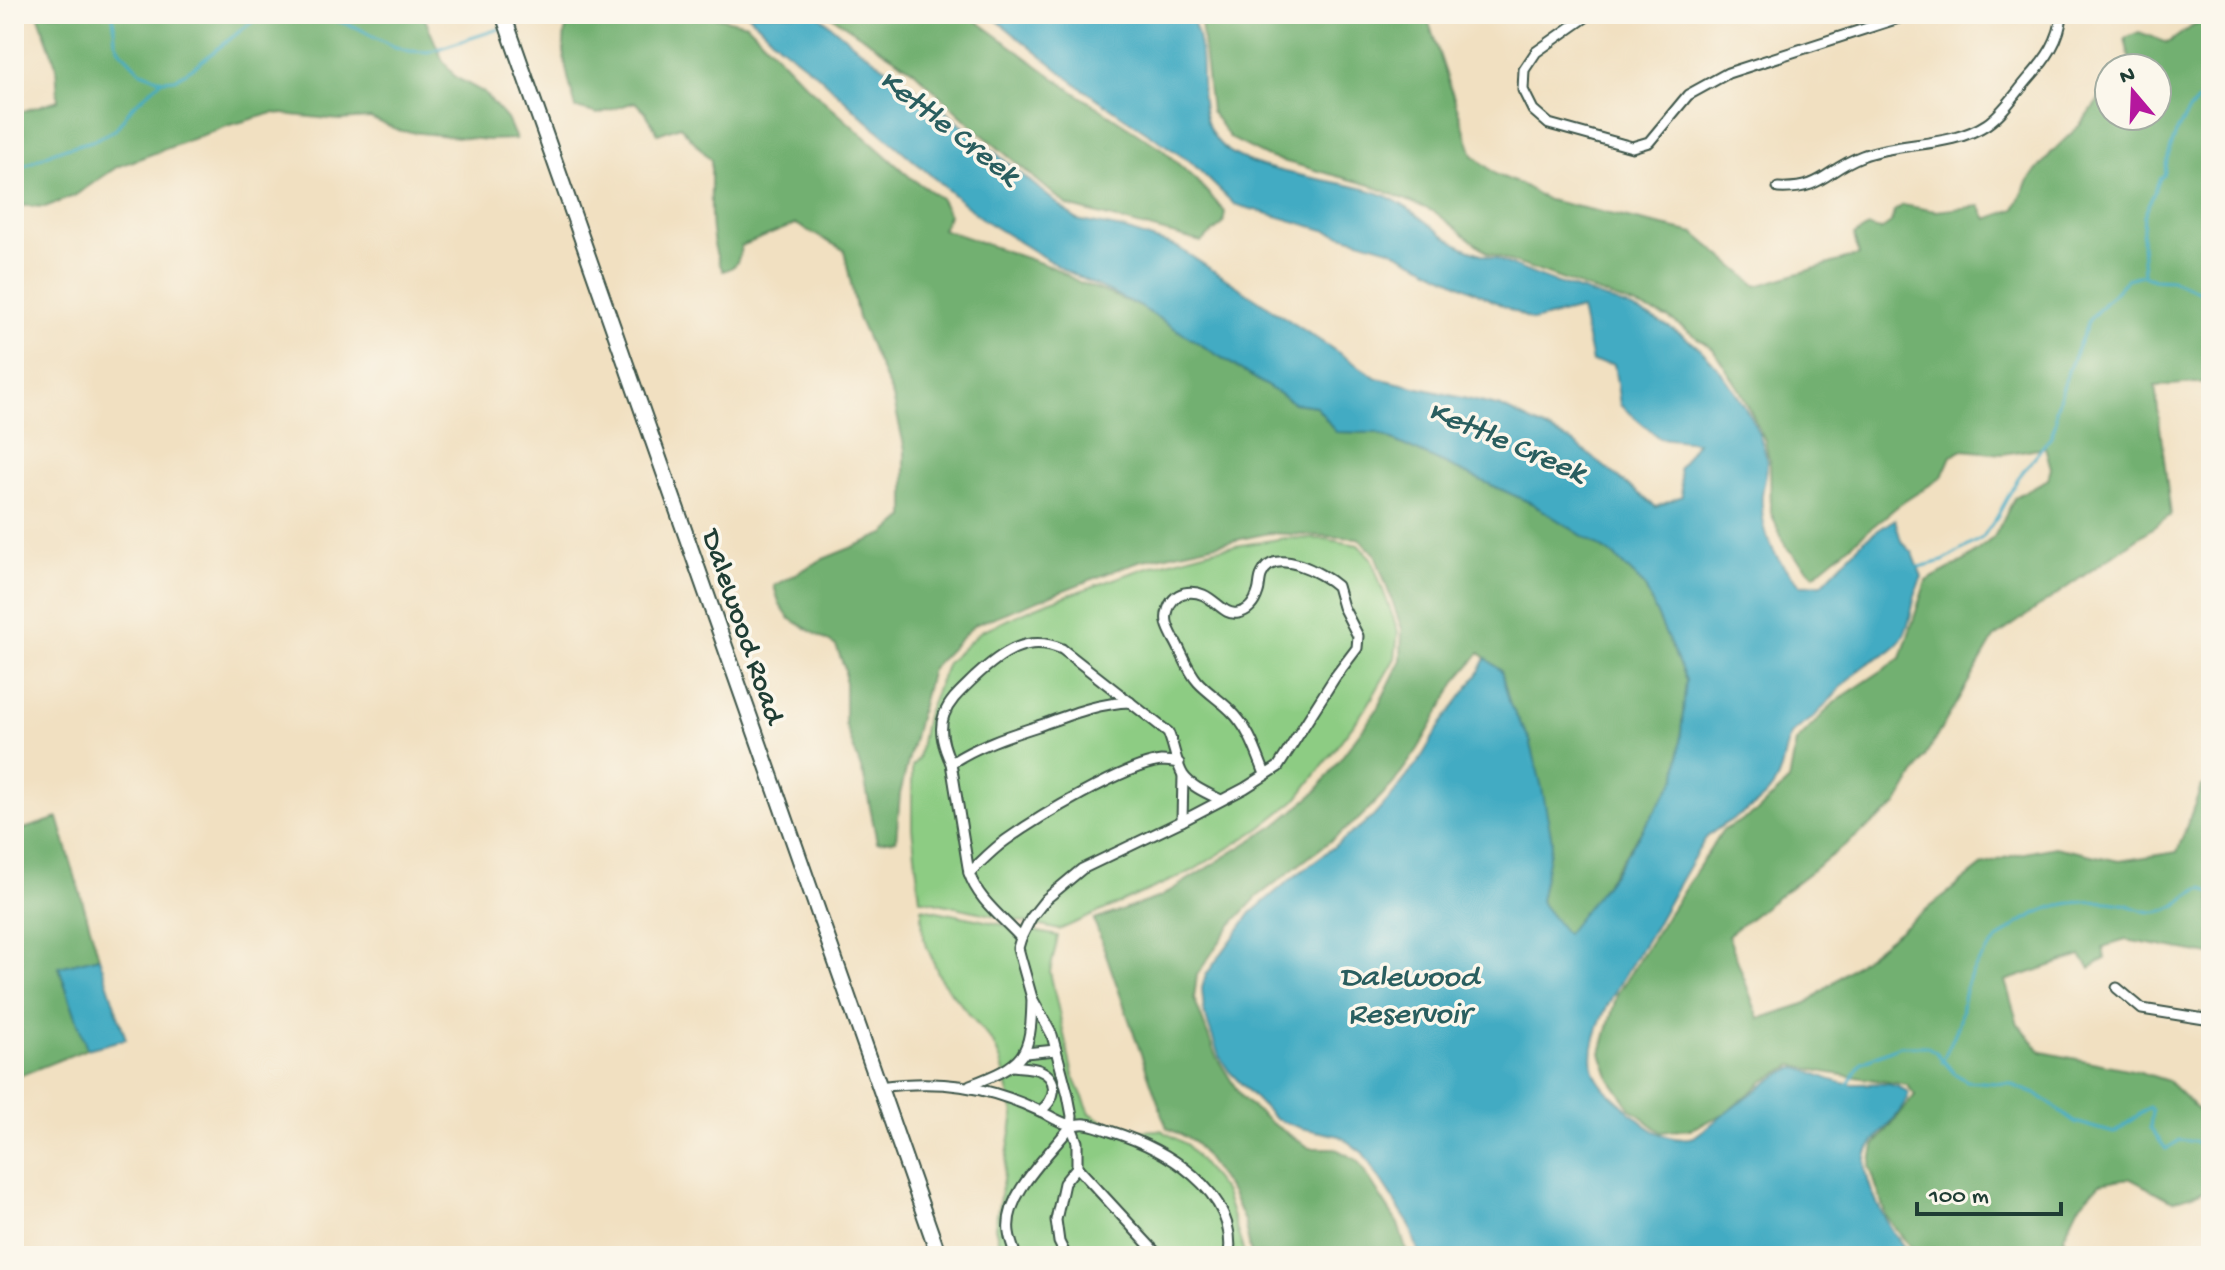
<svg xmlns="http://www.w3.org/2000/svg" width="2225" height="1270" viewBox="0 0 2225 1270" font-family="'Gochi Hand',sans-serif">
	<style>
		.green { fill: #8dcc83; stroke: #56845c; stroke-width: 2 }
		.forest { fill: #72b071; stroke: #487652; stroke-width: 2 }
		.water { fill: #43abc3; stroke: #31747c; stroke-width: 2 }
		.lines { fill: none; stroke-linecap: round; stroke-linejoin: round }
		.stream { stroke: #43abc3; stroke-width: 3 }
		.minor-casing { stroke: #3e5549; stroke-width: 13 }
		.secondary-casing { stroke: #3e5549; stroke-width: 18 }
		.minor { stroke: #fff; stroke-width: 9 }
		.secondary { stroke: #fff; stroke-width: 14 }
		.labels { text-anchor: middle; stroke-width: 7; stroke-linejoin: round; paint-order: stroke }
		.street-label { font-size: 30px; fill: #1f3d34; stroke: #fbf7ec }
		.water-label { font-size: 32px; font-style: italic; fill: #2a5e5f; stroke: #fbf7ec }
	</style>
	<rect width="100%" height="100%" fill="#fbf7ec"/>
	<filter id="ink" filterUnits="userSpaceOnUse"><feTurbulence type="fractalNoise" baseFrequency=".0125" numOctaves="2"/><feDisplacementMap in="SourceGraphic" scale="16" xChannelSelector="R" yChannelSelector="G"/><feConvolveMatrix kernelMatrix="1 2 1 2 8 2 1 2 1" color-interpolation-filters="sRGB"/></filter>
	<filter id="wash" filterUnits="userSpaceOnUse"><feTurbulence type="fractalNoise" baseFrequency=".006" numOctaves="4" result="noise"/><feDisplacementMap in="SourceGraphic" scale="32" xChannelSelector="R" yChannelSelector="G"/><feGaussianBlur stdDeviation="1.8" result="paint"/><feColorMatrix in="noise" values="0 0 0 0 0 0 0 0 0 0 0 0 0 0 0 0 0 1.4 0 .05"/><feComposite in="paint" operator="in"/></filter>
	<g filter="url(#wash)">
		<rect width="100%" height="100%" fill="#f1e0c1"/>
		<g class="green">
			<path d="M1285,538L1325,539L1358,545L1371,558L1398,631L1395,658L1368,705L1298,798L1259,829L1192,871L1059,930L920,899L912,828V766L918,759L926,716L947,663L981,631L1043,604L1145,568L1216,549Z"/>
			<path d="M922,908L1058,936L1050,972L1073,1075L1090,1113L1111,1126L1136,1131L1161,1130L1187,1145L1225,1193L1245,1256H1002L995,1227L1014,1114L1001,1061L993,1043L941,980L923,937Z"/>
		</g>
		<g class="forest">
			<path d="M38,14H423L442,59L455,77L483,92L507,119L516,139L487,140L401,131L370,118L339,120L273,113L227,126L117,167L74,196L45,207L14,205V114L58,100L56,65Z"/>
			<path d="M571,14H702L747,24L807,86L911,178L940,198L949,215L942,229L1052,267L1079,282L1139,306L1294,403L1316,406L1336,432L1377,433L1531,503L1614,556L1644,585L1686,680L1677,778L1599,893L1566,935L1540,901L1552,840L1530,740L1510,705L1501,671L1480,653L1457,680L1418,749L1393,784L1359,819L1257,897L1231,925L1197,975L1194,998L1216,1056L1242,1098L1270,1122L1310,1148H1334L1357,1160L1398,1224L1408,1256H1347L1339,1251L1309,1256L1251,1254L1244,1221L1232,1194L1194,1141L1167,1128L1094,920L1160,897L1276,825L1315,793L1376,711L1401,660L1402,629L1375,554L1358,538L1269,533L1139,561L974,625L931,669L900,794L896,840L877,842L864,777L845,724V669L836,646L789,618L780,605L774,586L823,559L885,534L905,517V450L893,397L858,318L844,250L796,224L741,246C739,260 738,267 723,271C706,238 712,197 711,160L680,126L658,134L646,113L635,102L598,114L576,108C568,77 556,45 571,14Z"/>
			<path d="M828,14H967L1071,90L1162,149L1200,184L1225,212L1223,224L1201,242L1068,206L972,126L914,71Z"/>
			<path d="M1200,14H1426L1473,155L1495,174L1522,185L1548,200L1694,233L1757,286L1859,255L1854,236L1868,227L1881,230L1891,223L1894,211L1903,205L1936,211L1980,206L1987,219L2015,209L2029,180L2052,152L2081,124L2109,86V116H2157V68H2129L2131,66L2125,38L2139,32L2168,43L2195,24L2211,17V382L2155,386L2171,515L1994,638L1897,805L1728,935L1759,1019L1807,1003L1983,865L2015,855L2055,847L2119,861L2177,852L2201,787L2211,780V955L2126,940L2103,947L2105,959L2090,968L2081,956L2005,981L2018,1024L2042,1052L2137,1071L2168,1081L2198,1110L2211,1106V1189L2173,1201L2129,1178L2100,1183L2078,1207L2064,1236L2070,1256H1917L1886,1216L1870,1167L1874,1146L1915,1095L1907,1085L1824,1072L1793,1065L1764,1081L1726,1113L1691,1129L1661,1132L1630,1108L1610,1079L1601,1053L1617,994L1722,831L1757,812L1789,781L1796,742L1836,701L1901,658L1926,581L1964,561L1994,537L2015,497L2048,479L2051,468L2045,447L2003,454L1963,450L1951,456L1942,477L1899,505L1814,575L1786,547L1771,513L1770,465L1765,441L1740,390L1713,349L1669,318L1488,253L1435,212L1370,185L1268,157L1230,138L1211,111Z"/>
			<path d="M58,818L99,957L59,968L87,1049L14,1078V832Z"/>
		</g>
		<g class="water">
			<path d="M748,14H817L853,44L945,111L1077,220L1122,229L1177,247L1377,378L1501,407L1573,442L1656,507L1682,496L1679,468L1697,442L1659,438L1620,405L1614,364L1592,362L1581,309L1533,321L1390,249L1234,204L1192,163L1080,87L989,14H1190C1196,27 1200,40 1201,55C1204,84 1197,117 1218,142C1246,174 1337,178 1378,193C1409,204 1431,229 1459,245C1472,252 1486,255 1499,260C1519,268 1540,278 1561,284C1606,299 1655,313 1693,343C1721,365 1765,429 1767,465C1767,475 1763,485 1762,495C1760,533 1774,560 1801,585L1822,584L1865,539L1895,519L1901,541L1913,553L1922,577C1911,596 1914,620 1901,640C1892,652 1879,656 1867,664C1845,679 1830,703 1810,720C1804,724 1795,730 1791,735C1783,749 1784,768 1776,782C1760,811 1728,817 1706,838C1686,869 1669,902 1651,933C1631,967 1582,1031 1594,1071C1600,1089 1617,1099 1630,1112C1648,1129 1669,1144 1694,1137C1713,1124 1779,1069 1796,1068C1808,1068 1830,1083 1849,1084C1870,1085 1891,1079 1909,1093C1902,1116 1881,1129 1869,1149C1854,1177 1894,1235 1911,1256H1420L1409,1224L1363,1153L1340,1136L1301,1128L1275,1119L1229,1071L1219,1056L1204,1012L1202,988L1206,975L1251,913L1286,883L1373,817L1391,797L1420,760L1441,724L1478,674L1486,658L1501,671L1510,705L1530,740L1542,788L1552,840L1540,901L1566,934L1614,873L1677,777L1686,680L1644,585L1614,556L1531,503L1377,433L1336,432L1316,406L1294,403L1139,306L1066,271L982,219L865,119L818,75L778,44Z"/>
			<path d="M99,957L126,1039L87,1049L59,967Z"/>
		</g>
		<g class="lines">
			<g class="stream">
				<path d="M113,14L115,41L119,49L141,72L162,80L175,79L194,67L262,14"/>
				<path d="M316,14L356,27L392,46L409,51L428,52L499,29"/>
				<path d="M517,24L548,14"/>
				<path d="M14,171L55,151L92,141L115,130L132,107L162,80"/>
				<path d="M2144,275L2142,241L2144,216L2160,178L2164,175C2170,142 2182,109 2211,90"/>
				<path d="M1919,567L1943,561L1982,538L1997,517L2018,478L2051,436L2056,422V410L2068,371L2089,320L2127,279L2142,275L2154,279L2171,280L2199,291L2211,300"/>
				<path d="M1942,1062C1947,1049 1955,1036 1959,1023C1963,1009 1962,994 1968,981C1989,937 2036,903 2084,902C2097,901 2114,902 2127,905C2139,909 2148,914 2162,911C2179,908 2186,893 2203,888L2211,893"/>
				<path d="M1848,1084L1862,1062L1900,1046H1926L1936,1052L1954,1073L1967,1081L2010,1084L2038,1095L2075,1122L2114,1133L2149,1107L2152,1111L2150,1128L2166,1149L2180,1140L2195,1142L2211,1154"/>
			</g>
		</g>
	</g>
	<g filter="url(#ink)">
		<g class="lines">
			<g class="minor-casing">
				<g id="minor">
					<path d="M1590,14L1536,52L1524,70L1523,90L1533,110L1549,124L1632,147L1649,142L1688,95L1728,73L1911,14"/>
					<path d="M1778,188C1823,190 1825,170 1862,156C1902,141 1951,148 1987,124C2003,113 2016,93 2029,78C2046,59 2060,40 2062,14"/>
					<path d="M951,763C979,745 1007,736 1038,726C1069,715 1098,703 1130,702"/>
					<path d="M1179,763C1174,762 1167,761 1161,761C1125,765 1037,818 1006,840C993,849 981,862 969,873L951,763C944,748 938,731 944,715C950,699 963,689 975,677C1000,654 1027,633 1062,649L1168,732C1174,745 1176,764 1183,775C1191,787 1209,794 1221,800"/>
					<path d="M1182,821L1183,776"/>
					<path d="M969,873C978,900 1002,917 1021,938"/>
					<path d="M2117,988L2142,1009L2211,1020"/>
					<path d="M1025,1053L1056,1050"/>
					<path d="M970,1085C1025,1064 1031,1057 1032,998"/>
					<path d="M879,1087C939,1079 985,1085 1040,1111C1056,1100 1060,1078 1039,1070C1031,1067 1020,1067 1012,1066"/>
					<path d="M1040,1111C1049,1115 1058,1122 1068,1124C1074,1126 1080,1123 1086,1124C1094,1125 1102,1128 1110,1131C1164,1148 1238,1190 1229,1256"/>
					<path d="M1077,1167L1159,1256"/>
					<path d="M1016,1256C1013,1248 1010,1240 1009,1232C1004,1194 1050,1154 1071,1126"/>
					<path d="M1066,1256L1059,1242L1056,1220L1064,1183L1077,1167V1142L1071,1126L1072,1116L1068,1095L1052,1035L1032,998L1021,959L1018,948L1021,938L1031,918L1046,899L1082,869L1184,820L1245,788L1278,767L1335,677L1357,648L1358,636L1343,607L1337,586C1322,573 1274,546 1262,574C1259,579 1260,587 1258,592C1255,602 1249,611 1238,613C1220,617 1212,587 1184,593C1176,595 1170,602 1168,610C1164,621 1169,629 1174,639C1182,652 1187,670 1198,682C1207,692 1220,700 1230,710C1249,728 1256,751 1265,774"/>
				</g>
			</g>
			<g class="secondary-casing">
				<path id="secondary" d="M503,14L939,1256"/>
			</g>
			<use href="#minor" class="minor"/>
			<use href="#secondary" class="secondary"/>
		</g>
	</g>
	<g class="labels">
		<g class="street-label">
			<text transform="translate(745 626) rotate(71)" y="10">Dalewood Road</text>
		</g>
		<g class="water-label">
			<text transform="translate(951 125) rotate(38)" y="11">Kettle Creek</text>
			<text transform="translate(1508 439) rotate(23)" y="11">Kettle Creek</text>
			<text x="1409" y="985">Dalewood<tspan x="1409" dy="37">Reservoir</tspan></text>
		</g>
	</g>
	<rect width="2225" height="1270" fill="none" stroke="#fbf7ec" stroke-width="48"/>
	<g transform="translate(2133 92) rotate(341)"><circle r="38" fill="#fbf7ec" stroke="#a3ada2" stroke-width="2"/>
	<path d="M0-6L14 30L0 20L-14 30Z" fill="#b5179e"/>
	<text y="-12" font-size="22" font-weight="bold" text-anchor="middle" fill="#1f3d34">N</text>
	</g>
	<path d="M1917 1202v12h144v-12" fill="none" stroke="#1f3d34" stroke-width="4"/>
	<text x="1929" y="1202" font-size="24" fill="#1f3d34" stroke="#fbf7ec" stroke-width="6" paint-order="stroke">100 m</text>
</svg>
